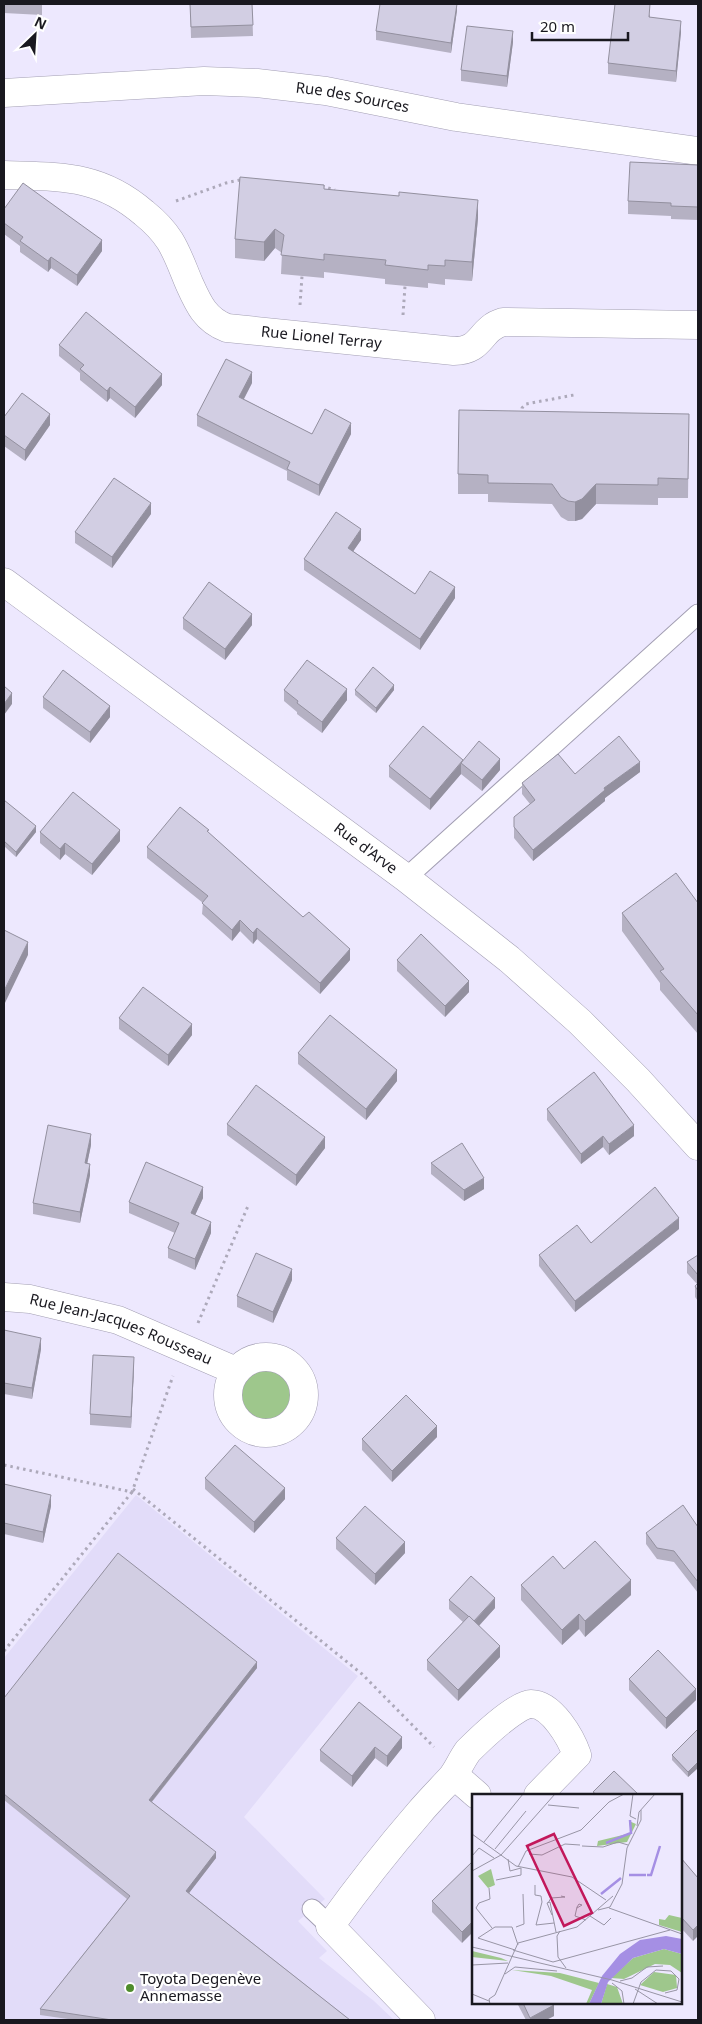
<svg xmlns="http://www.w3.org/2000/svg" width="702" height="2024" viewBox="0 0 702 2024" font-family="'Noto Sans',sans-serif">
	<style>
		.built { fill: #e2dcf9 }
		.green { fill: #9ec78c }
		.lines { fill: none; stroke-linecap: round; stroke-linejoin: round }
		.lane-casing { stroke: #a39fb3; stroke-width: 21 }
		.street-casing { stroke: #a39fb3; stroke-width: 29 }
		.secondary-casing { stroke: #a39fb3; stroke-width: 29 }
		.path { stroke: #ada9ba; stroke-width: 3; stroke-dasharray: 2.5 4; stroke-linecap: butt }
		.lane { stroke: #fff; stroke-width: 19 }
		.street { stroke: #fff; stroke-width: 28 }
		.secondary { stroke: #fff; stroke-width: 28 }
		.wall { fill: #b5b1c3 }
		.shaded-wall { fill: #93909f }
		.building { fill: #d2cee3; stroke: #93909f }
		.poi-dot { fill: #4e8c2c; stroke: #fff; stroke-width: 2 }
		.labels { text-anchor: middle; stroke-width: 4.5; stroke-linejoin: round; paint-order: stroke }
		.street-label { font-size: 15px; fill: #19181f; stroke: #fff }
		.poi-label { font-size: 15px; fill: #19181f; stroke: #fff; text-anchor: start }
		.inset-river { fill: none; stroke: #a58fe4; stroke-width: 2.5 }
		.inset-road { fill: none; stroke: #9895a5; stroke-width: 1 }
		.view { fill: #c2185b; fill-opacity: 0.15; stroke: #c2185b; stroke-width: 2.5 }
		.inset-edge { fill: none; stroke: #19181f; stroke-width: 2.5 }
	</style>
	<rect width="100%" height="100%" fill="#ede8fe"/>
	<path class="built" d="M136,1495L358,1676L244,1817L325,1899L298,1921L327,1951L319,1958L374,2001L394,2020H4V1658Z"/>
	<circle class="green" cx="266" cy="1395" r="28"/>
	<g class="lines">
		<g class="lane-casing">
			<g id="lane">
				<path d="M406,878L698,614"/>
				<path d="M312,1909L330,1926"/>
			</g>
		</g>
		<g class="street-casing">
			<g id="street">
				<path id="s1" d="M4,93L204,81L257,83L326,91L456,117L698,151"/>
				<path id="s2" d="M4,175C60,177 99,174 144,213C154,221 163,230 170,241C178,254 183,269 189,283C198,303 205,320 227,328L454,351C483,351 479,329 503,322L698,325"/>
				<path id="s3" d="M4,1297L30,1299L118,1320L236,1371"/>
				<circle cx="266" cy="1395" r="38"/>
				<path d="M454,1775L477,1795"/>
				<path d="M421,2020L330,1926C358,1887 387,1850 419,1813C429,1801 441,1789 452,1777C458,1769 462,1759 468,1751C479,1740 516,1704 531,1704C552,1704 571,1738 577,1755L538,1795"/>
			</g>
		</g>
		<g class="secondary-casing">
			<g id="secondary">
				<path id="s4" d="M4,582L406,878L509,959L580,1022L638,1080L698,1146"/>
			</g>
		</g>
		<g class="path">
			<path d="M322,186L335,190"/>
			<path d="M176,201L226,183L244,179"/>
			<path d="M300,305L302,276"/>
			<path d="M403,315L405,286"/>
			<path d="M521,415L522,408L526,404L574,395"/>
			<path d="M198,1323L248,1206"/>
			<path d="M4,1465L132,1492L173,1376"/>
			<path d="M133,1489L362,1674L434,1747"/>
			<path d="M4,1651L132,1492"/>
		</g>
		<use href="#lane" class="lane"/>
		<use href="#street" class="street"/>
		<use href="#secondary" class="secondary"/>
	</g>
	<g class="wall">
		<path d="M4,4H42V15L4,13Z"/>
		<path d="M190,4H252L253,36L191,38Z"/>
		<path d="M457,4V10L451,53L376,40V31Z"/>
		<path d="M650,14V17L681,32L676,82L608,74V63Z"/>
		<path d="M513,42L507,87L461,81V70Z"/>
		<path d="M698,165V220L671,219V216L628,214V201Z"/>
		<path d="M324,189L478,218L472,281L445,279V285L428,283V288L385,284V279L324,272V278L281,274L282,253L275,248L264,261L235,258V239Z"/>
		<path d="M4,209L102,251L77,286L51,268L48,272L20,252V246L4,234Z"/>
		<path d="M59,345L162,385L135,418L110,398L107,402L80,380V373L59,356Z"/>
		<path d="M252,383L244,399L312,434H351L319,496L287,480V471L197,426V415Z"/>
		<path d="M689,414L688,498H658V505L596,504L582,519L575,521H568L561,517L552,504L488,502V494H458V474Z"/>
		<path d="M4,417L50,425L25,461L4,446Z"/>
		<path d="M151,514L112,568L75,543V532Z"/>
		<path d="M361,540L353,551L415,594L455,598L420,650L304,570V559Z"/>
		<path d="M183,618L252,625L225,660L183,629Z"/>
		<path d="M284,690L347,700L322,733L297,714V712L284,701Z"/>
		<path d="M355,690H394L376,713L355,695Z"/>
		<path d="M43,697L110,717L90,743L43,708Z"/>
		<path d="M463,760L500,770L482,791L461,774L430,810L389,777V766Z"/>
		<path d="M640,772L605,798V801L533,861L514,838V817L530,804L522,794V783L575,774Z"/>
		<path d="M4,800L36,832L16,857L4,846Z"/>
		<path d="M40,832L120,841L92,875L65,854L60,860L40,843Z"/>
		<path d="M209,833L350,960L320,994L257,939L253,944L240,931L232,941L202,914L203,903L147,858V847Z"/>
		<path d="M698,903V1034L660,990V983L622,931V913Z"/>
		<path d="M397,960L469,992L445,1017L397,971Z"/>
		<path d="M119,1018L192,1035L168,1066L119,1029Z"/>
		<path d="M298,1053L397,1081L366,1120L298,1064Z"/>
		<path d="M547,1109L634,1136L609,1155L603,1147L581,1164L547,1120Z"/>
		<path d="M227,1124L325,1148L296,1186L227,1135Z"/>
		<path d="M91,1145L87,1164L90,1175L80,1223L33,1214V1203Z"/>
		<path d="M431,1163L484,1189L464,1201L431,1174Z"/>
		<path d="M203,1198L195,1215L211,1233L195,1270L168,1258V1248L175,1233L129,1213V1202Z"/>
		<path d="M679,1229L575,1312L539,1266V1255L591,1243Z"/>
		<path d="M698,1255V1301L695,1297V1286L697,1284L687,1273V1262Z"/>
		<path d="M292,1280L273,1323L237,1307V1296Z"/>
		<path d="M4,1330L41,1349L32,1399L4,1394Z"/>
		<path d="M134,1368L131,1428L90,1425V1414Z"/>
		<path d="M437,1437L392,1482L362,1450V1439Z"/>
		<path d="M205,1478L285,1499L254,1533L205,1489Z"/>
		<path d="M4,1484L51,1506L43,1543L4,1534Z"/>
		<path d="M698,1527V1593L674,1562L657,1559L646,1544V1533Z"/>
		<path d="M336,1538L405,1553L375,1585L336,1549Z"/>
		<path d="M564,1569L631,1595L585,1637L579,1629L562,1645L521,1600V1585Z"/>
		<path d="M449,1600L495,1608L479,1626L500,1657L458,1701L427,1670V1660L463,1622L449,1609Z"/>
		<path d="M257,1668L152,1802L216,1858L189,1893L350,2020H75L40,2015V2009L127,1899L4,1800V1698Z"/>
		<path d="M629,1679L696,1700L666,1729L629,1690Z"/>
		<path d="M698,1729V1768L688,1777L672,1760V1755Z"/>
		<path d="M402,1737V1748L387,1767L375,1758L352,1787L320,1761V1750Z"/>
		<path d="M681,1858L698,1878L693,1941L681,1928Z"/>
		<path d="M473,1861L462,1943L432,1912V1901Z"/>
		<path d="M517,2003H558L554,2005V2016L546,2020H526Z"/>
	</g>
	<g class="shaded-wall">
		<path d="M457,4V10L451,53V43Z"/>
		<path d="M681,21V32L676,82V71Z"/>
		<path d="M513,31V42L507,87V76Z"/>
		<path d="M478,200V218L472,281V262Z"/>
		<path d="M275,229V248L264,261V242Z"/>
		<path d="M102,240V251L77,286V275Z"/>
		<path d="M51,257V268L48,272V261Z"/>
		<path d="M252,372V383L239,408V397Z"/>
		<path d="M162,374V385L135,418V407Z"/>
		<path d="M110,387V398L107,402V391Z"/>
		<path d="M50,414V425L25,461V450Z"/>
		<path d="M351,423V434L319,496V485Z"/>
		<path d="M596,484V504L582,519L575,521V502Z"/>
		<path d="M151,503V514L112,568V557Z"/>
		<path d="M361,529V540L348,559V548Z"/>
		<path d="M455,587V598L420,650V639Z"/>
		<path d="M252,614V625L225,660V649Z"/>
		<path d="M394,685V690L376,713V708Z"/>
		<path d="M347,689V700L322,733V722Z"/>
		<path d="M12,693V704L4,715V704Z"/>
		<path d="M110,706V717L90,743V732Z"/>
		<path d="M500,759V770L482,791V780Z"/>
		<path d="M640,762V772L605,798V801L533,861V850L604,788Z"/>
		<path d="M461,763V774L430,810V799Z"/>
		<path d="M36,826V832L16,857V852Z"/>
		<path d="M120,830V841L92,875V864Z"/>
		<path d="M65,843V854L60,860V849Z"/>
		<path d="M240,920V931L232,941V930Z"/>
		<path d="M257,928V939L253,944V933Z"/>
		<path d="M28,942V955L4,1005V991Z"/>
		<path d="M350,949V960L320,994V983Z"/>
		<path d="M469,981V992L445,1017V1006Z"/>
		<path d="M192,1024V1035L168,1066V1055Z"/>
		<path d="M397,1070V1081L366,1120V1109Z"/>
		<path d="M634,1125V1136L609,1155V1144Z"/>
		<path d="M91,1134V1145L85,1174V1163Z"/>
		<path d="M603,1136V1147L581,1164V1154Z"/>
		<path d="M325,1137V1148L296,1186V1175Z"/>
		<path d="M90,1164V1175L80,1223V1212Z"/>
		<path d="M484,1178V1189L464,1201V1190Z"/>
		<path d="M203,1187V1198L191,1224V1213Z"/>
		<path d="M679,1218V1229L575,1312V1301Z"/>
		<path d="M211,1222V1233L195,1270V1259Z"/>
		<path d="M292,1269V1280L273,1323V1312Z"/>
		<path d="M41,1338V1349L32,1399V1388Z"/>
		<path d="M134,1357V1368L131,1428V1417Z"/>
		<path d="M437,1426V1437L392,1482V1471Z"/>
		<path d="M285,1488V1499L254,1533V1522Z"/>
		<path d="M51,1495V1506L43,1543V1532Z"/>
		<path d="M405,1542V1553L375,1585V1574Z"/>
		<path d="M631,1580V1595L585,1637V1621Z"/>
		<path d="M495,1598V1608L474,1631V1622Z"/>
		<path d="M579,1614V1629L562,1645V1630Z"/>
		<path d="M500,1646V1657L458,1701V1690Z"/>
		<path d="M257,1662V1668L149,1805V1800Z"/>
		<path d="M696,1689V1700L666,1729V1718Z"/>
		<path d="M402,1737V1748L387,1767V1756Z"/>
		<path d="M375,1747V1758L352,1787V1776Z"/>
		<path d="M698,1762V1768L688,1777V1772Z"/>
		<path d="M216,1852V1858L186,1897V1891Z"/>
		<path d="M473,1921V1932L462,1943V1932Z"/>
		<path d="M698,1925V1936L693,1941V1930Z"/>
		<path d="M554,2005V2016L546,2020H530V2018Z"/>
	</g>
	<g class="building">
		<path d="M190,4H252L253,25L191,27Z"/>
		<path d="M380,4H457L451,43L376,31Z"/>
		<path d="M615,4H650L649,17L681,21L676,71L608,63Z"/>
		<path d="M467,26L513,31L507,76L461,70Z"/>
		<path d="M630,162L698,165V207L671,206V203L628,201Z"/>
		<path d="M240,177L324,185V189L399,196V192L478,200L472,262L445,260V266L428,265V270L385,265L386,260L324,254V260L281,255L284,235L275,229L264,242L235,239Z"/>
		<path d="M23,183L102,240L77,275L51,257L48,261L20,241L23,237L4,223V209Z"/>
		<path d="M86,312L162,374L135,407L110,387L107,391L80,369L84,365L59,345Z"/>
		<path d="M226,359L252,372L239,397L312,434L325,409L351,423L319,485L287,469L290,462L197,415Z"/>
		<path d="M22,393L50,414L25,450L4,435V417Z"/>
		<path d="M459,410L689,414L688,479L658,478V485L596,484L582,499L575,502L568,501L561,497L552,484L488,483V475L458,474Z"/>
		<path d="M114,478L151,503L112,557L75,532Z"/>
		<path d="M336,512L361,529L348,548L415,594L430,571L455,587L420,639L304,559Z"/>
		<path d="M209,582L252,614L225,649L183,618Z"/>
		<path d="M307,660L347,689L322,722L297,703L298,701L284,690Z"/>
		<path d="M373,667L394,685L376,708L355,690Z"/>
		<path d="M63,670L110,706L90,732L43,697Z"/>
		<path d="M4,686L12,693L4,704Z"/>
		<path d="M423,726L463,760L430,799L389,766Z"/>
		<path d="M619,736L640,762L604,788L605,790L533,850L514,827V817L535,800L522,783L558,754L575,774Z"/>
		<path d="M479,741L500,759L482,780L461,763Z"/>
		<path d="M73,792L120,830L92,864L65,843L60,849L40,832Z"/>
		<path d="M4,800L36,826L16,852L4,841Z"/>
		<path d="M180,807L209,830L207,831L303,917L309,912L350,949L320,983L257,928L253,933L240,920L232,930L202,903L208,896L147,847Z"/>
		<path d="M676,873L698,903V1015L660,971L664,969L622,913Z"/>
		<path d="M4,930L28,942L4,991Z"/>
		<path d="M421,934L469,981L445,1006L397,960Z"/>
		<path d="M143,987L192,1024L168,1055L119,1018Z"/>
		<path d="M330,1015L397,1070L366,1109L298,1053Z"/>
		<path d="M594,1072L634,1125L609,1144L603,1136L581,1154L547,1109Z"/>
		<path d="M256,1085L325,1137L296,1175L227,1124Z"/>
		<path d="M48,1125L91,1134L85,1163L90,1164L80,1212L33,1203Z"/>
		<path d="M462,1143L484,1178L464,1190L431,1163Z"/>
		<path d="M146,1162L203,1187L191,1213L211,1222L195,1259L168,1248L179,1223L129,1202Z"/>
		<path d="M655,1187L679,1218L575,1301L539,1255L577,1225L591,1243Z"/>
		<path d="M256,1253L292,1269L273,1312L237,1296Z"/>
		<path d="M698,1255V1275L687,1262Z"/>
		<path d="M698,1283V1291L695,1286Z"/>
		<path d="M4,1330L41,1338L32,1388L4,1383Z"/>
		<path d="M93,1355L134,1357L131,1417L90,1414Z"/>
		<path d="M406,1395L437,1426L392,1471L362,1439Z"/>
		<path d="M235,1445L285,1488L254,1522L205,1478Z"/>
		<path d="M4,1484L51,1495L43,1532L4,1523Z"/>
		<path d="M683,1505L698,1527V1582L674,1551L657,1548L646,1533Z"/>
		<path d="M365,1506L405,1542L375,1574L336,1538Z"/>
		<path d="M595,1541L631,1580L585,1621L579,1614L562,1630L521,1585L553,1556L564,1569Z"/>
		<path d="M118,1553L257,1662L149,1800L216,1852L186,1891L350,2020H112L40,2009L130,1896L4,1794V1698Z"/>
		<path d="M471,1576L495,1598L474,1621L449,1600Z"/>
		<path d="M469,1616L500,1646L458,1690L427,1660Z"/>
		<path d="M658,1650L696,1689L666,1718L629,1679Z"/>
		<path d="M359,1702L402,1737L387,1756L375,1747L352,1776L320,1750Z"/>
		<path d="M698,1729V1762L688,1772L672,1755Z"/>
		<path d="M614,1771L639,1795H597L593,1792Z"/>
		<path d="M681,1858L698,1878V1925L693,1930L681,1917Z"/>
		<path d="M473,1861V1921L462,1932L432,1901Z"/>
		<path d="M523,2003H553L554,2005L530,2018Z"/>
	</g>
	<circle class="poi-dot" cx="130" cy="1988" r="5"/>
	<g class="labels">
		<g class="street-label">
			<text dy="5" stroke="none"><textPath href="#s1" startOffset="350">Rue des Sources</textPath></text>
			<text dy="5" stroke="none"><textPath href="#s2" startOffset="389">Rue Lionel Terray</textPath></text>
			<text dy="5" stroke="none"><textPath href="#s4" startOffset="449">Rue d'Arve</textPath></text>
			<text dy="5" stroke="none"><textPath href="#s3" startOffset="122">Rue Jean-Jacques Rousseau</textPath></text>
		</g>
		<g class="poi-label">
			<text x="140" y="1984">Toyota Degenève<tspan x="140" dy="17">Annemasse</tspan></text>
		</g>
	</g>
	<g transform="translate(472 1794)">
		<rect width="210" height="210" fill="#ede8fe"/>
		<path d="M157,27L164,30L155,48L125,52L126,47L159,39ZM19,75L23,91L16,94L6,82ZM197,121L210,124V138L187,131V125L193,126ZM192,155L210,160V179L198,171L183,170L152,185L139,184L161,164ZM0,157L29,164L36,167L0,163ZM40,176L88,179L127,189L117,210H114L120,196L79,182ZM182,178L204,181L205,194L191,198L168,191ZM135,190L145,193L151,210H129Z" fill="#9ec78c"/>
		<path d="M194,142L210,145V160L192,155L161,164L136,188L129,210H117L130,182L148,160L168,146Z" fill="#a58fe4"/>
		<path class="inset-river" d="M134,49L159,39L158,26M157,81H174M175,81H179L188,52M129,100L149,84"/>
		<path class="inset-road" d="M161,0L158,22L164,25M76,11L107,14M165,32L167,18L183,0M0,40L44,72L100,83L134,106M12,48L51,0M110,52L131,53L146,48L156,51M23,55L54,17M57,60L70,61L93,50L108,51M0,62L7,54L22,64M36,65L38,77L49,74M46,73L54,57L109,36L137,8L152,0M0,77L29,61L83,0M24,86L49,81V74M63,91V101L69,102L70,108L64,131L82,129M17,94L18,105L7,109L4,114L20,134M76,109L79,104L93,103L89,102M105,114L110,111L107,110L105,113L103,122L114,126M137,114L210,140M126,116L138,113L150,90L155,54L169,26V16M80,121L75,109L78,108L84,138M118,122L132,131L139,124M44,133L52,130L51,100M88,137L85,142L86,163L94,174M0,153L140,186L210,208M41,156L81,168L198,136M43,156L6,144L23,133H40L46,151M0,171L36,169M33,180L43,173L85,177M148,187L160,184L175,173L191,172M140,189L150,197L152,210M163,195L186,210M0,200L17,207M18,210L17,205L23,201L46,149L105,133L141,102M161,210L169,188L184,176L199,177L207,185L205,196L193,199"/>
		<path class="view" d="M82,40L120,119L92,132L55,52Z"/>
		<rect width="210" height="210" class="inset-edge"/>
	</g>
	<rect width="702" height="2024" fill="none" stroke="#19181f" stroke-width="10"/>
	<g transform="translate(35 35) rotate(25)" stroke="#ffffff" stroke-width="4" paint-order="stroke">
	<path d="M0-4L9 19L0 12L-9 19Z" fill="#19181f"/>
	<text y="-8" font-size="14" font-weight="bold" text-anchor="middle" fill="#19181f">N</text>
	</g>
	<path d="M532 32v8h96v-8" fill="none" stroke="#19181f" stroke-width="2.5"/>
	<text x="540" y="32" font-size="15" fill="#19181f" stroke="#ffffff" stroke-width="4" paint-order="stroke">20 m</text>
</svg>
